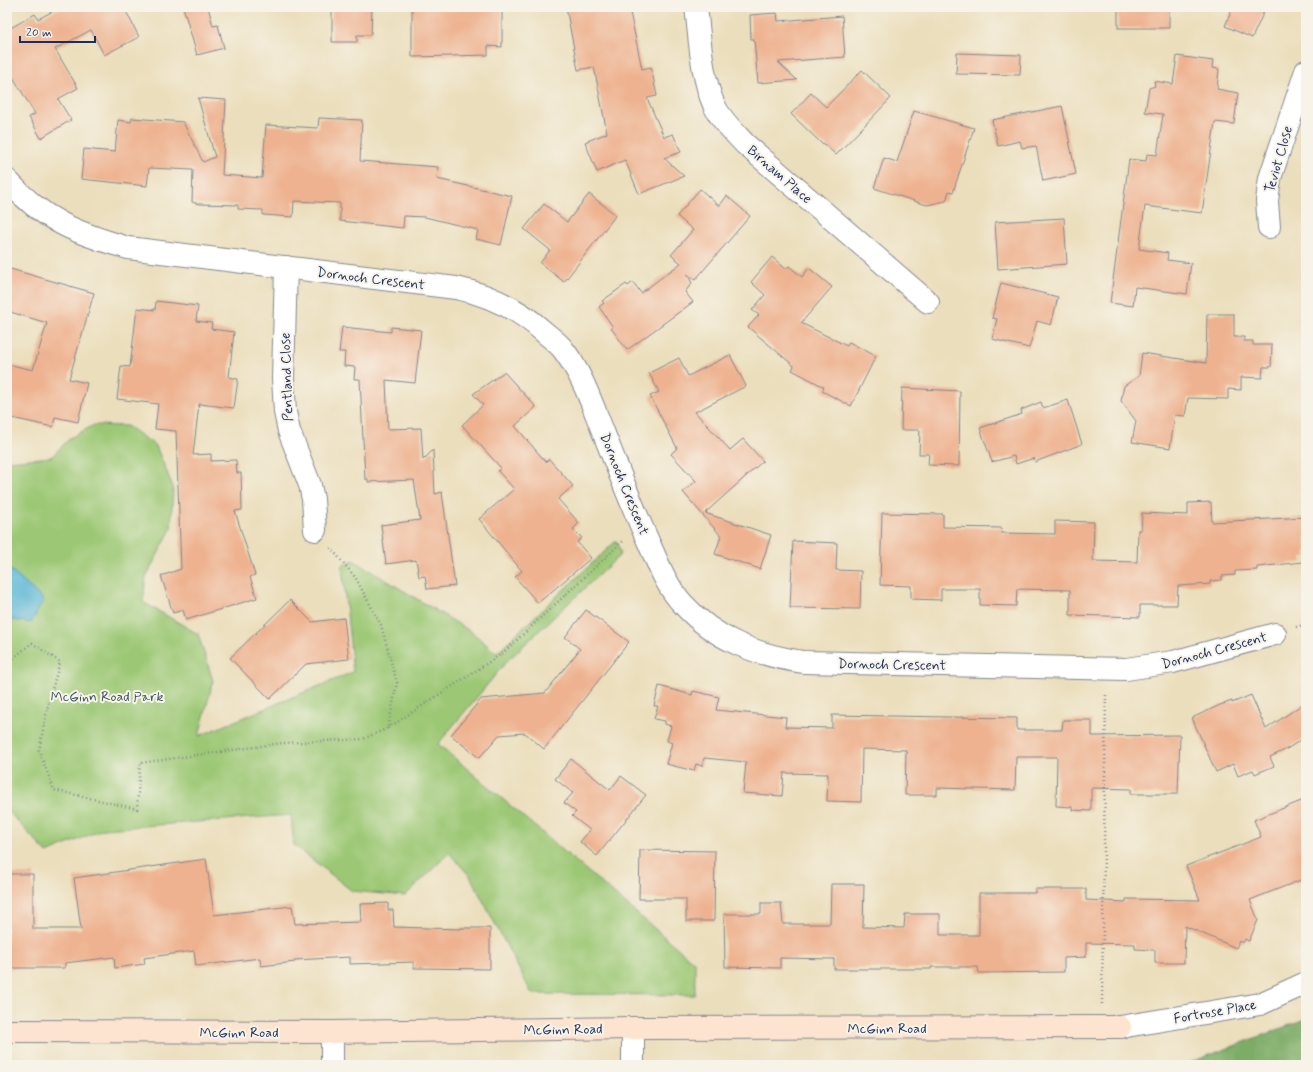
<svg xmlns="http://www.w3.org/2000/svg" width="1313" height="1072" viewBox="0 0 1313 1072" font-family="Mynerve,sans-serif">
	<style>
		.green { fill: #9cc875; stroke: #5c7c6a }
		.forest { fill: #7dac66; stroke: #4c6e62 }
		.water { fill: #57b5d6; stroke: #39729a }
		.building { fill: #eeb290 }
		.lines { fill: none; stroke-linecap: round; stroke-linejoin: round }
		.street-casing { stroke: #83868d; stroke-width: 24 }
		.secondary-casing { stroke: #83868d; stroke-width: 24 }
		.path { stroke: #83868d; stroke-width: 2.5; stroke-dasharray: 1 3; stroke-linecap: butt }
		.street { stroke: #fff; stroke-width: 22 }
		.secondary { stroke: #fde4d1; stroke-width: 22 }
		.labels { text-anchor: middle; stroke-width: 4; stroke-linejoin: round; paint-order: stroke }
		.street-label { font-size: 14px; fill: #1b2f5e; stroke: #f7f3e8 }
		.park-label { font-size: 14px; fill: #3b5564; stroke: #f7f3e8 }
	</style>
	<rect width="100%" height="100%" fill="#f7f3e8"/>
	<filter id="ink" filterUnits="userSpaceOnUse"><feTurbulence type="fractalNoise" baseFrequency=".025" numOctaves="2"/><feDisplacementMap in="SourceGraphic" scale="8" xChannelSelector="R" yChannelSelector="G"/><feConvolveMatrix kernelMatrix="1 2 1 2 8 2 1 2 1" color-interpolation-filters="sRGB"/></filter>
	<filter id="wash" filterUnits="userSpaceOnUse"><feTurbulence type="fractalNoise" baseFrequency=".012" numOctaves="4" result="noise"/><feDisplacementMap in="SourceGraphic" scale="16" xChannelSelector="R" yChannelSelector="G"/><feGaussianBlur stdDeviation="0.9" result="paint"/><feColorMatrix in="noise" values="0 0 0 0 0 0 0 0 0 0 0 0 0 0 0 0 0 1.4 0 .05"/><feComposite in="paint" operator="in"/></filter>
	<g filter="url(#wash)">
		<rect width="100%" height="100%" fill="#ebdebc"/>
		<path class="green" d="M94,425L127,426L156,446L173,487L171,529L146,577L143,602L198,634L213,681L199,736L353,672L342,566L353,560L473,633L496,653L616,541L621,554L507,661L438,744L695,963V995L532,994L470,876L449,853L405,896L352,891L294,845L291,815L103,829L47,853L7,810V718L10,715L7,713V461L51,457L70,438Z"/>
		<path class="forest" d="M1306,1019V1065H1183Z"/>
		<path class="water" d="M7,567L44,600L31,623L7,619Z"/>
		<g id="blocks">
			<g class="building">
				<path d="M61,7H124L139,37L104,55L91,30L55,49L78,88L58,99L71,120L41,138L29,117L35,114L13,77L7,81V30L35,14L38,19Z"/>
				<path d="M183,7H208L213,26L218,25L224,48L197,55Z"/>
				<path d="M332,7H372L371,35H357V42H332Z"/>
				<path d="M412,7H502V47L488,46V55L412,57Z"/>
				<path d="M566,7H629L642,69L651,67L657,96L647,98L664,137L673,134L681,152L664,158L684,176L639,194L625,160L597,172L585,142L607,133L594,67L578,70Z"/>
				<rect x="1118" y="7" width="51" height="21"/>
				<path d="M1233,7H1266L1252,38L1225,26Z"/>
				<path d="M777,13L778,21L842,16L845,57L778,62L797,80L758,83L754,39H751L750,15Z"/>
				<path d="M957,53L1021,55L1020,75L956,74Z"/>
				<path d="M1177,56L1213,61L1212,68L1219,69L1217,89L1238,93L1234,124L1215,122L1202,213L1145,206L1139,249L1168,253L1167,260L1191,263L1187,294L1135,287L1133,306L1110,303L1129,159L1146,161L1147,154L1157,155L1163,114L1145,112L1149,88L1155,86L1154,81L1173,84Z"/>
				<path d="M862,70L891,98L836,155L823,143L822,144L791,114L811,93L826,107Z"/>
				<path d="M198,98L226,100L222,175L262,178L266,125L318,128L319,118L362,120L360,161L438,167L437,179L512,196L501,245L476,239L478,230L425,217L404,216L403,228L340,221V203L294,201L293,217L263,215V210L238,209V205L199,204L192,202L193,170L149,168L147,186L81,179L84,149L115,152L118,120L131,122L132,118L183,122L203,162L215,157Z"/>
				<path d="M1062,106L1076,174L1043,181L1036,146L1022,148L1020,141L998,146L992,120Z"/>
				<path d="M914,111L974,128L953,192L949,191L946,201L927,205L874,188L884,158L897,162Z"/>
				<path d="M700,189L719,206L727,196L750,216L695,280L687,274L692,283L685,292L693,302L627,350L611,328L613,327L599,307L604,303L602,301L626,284L628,286L633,282L641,293L681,263L671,255L693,230L677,216Z"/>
				<path d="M589,194L616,215L564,282L540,263L550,250L524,229L544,204L567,222Z"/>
				<path d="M1064,218L1067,264L998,269L995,222Z"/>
				<path d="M772,257L786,269L789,266L802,277L809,268L832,287L801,323L847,346L849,342L876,356L851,406L822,391L824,387L792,370L794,366L748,327L759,315L752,310L765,295L751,282Z"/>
				<path d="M7,268L94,293L69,379L87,383L78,422L55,417L53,427L7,417V364L33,370L47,323L7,311Z"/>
				<path d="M1001,283L1058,297L1051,325L1037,321L1029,348L992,339L997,319L992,318Z"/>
				<path d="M156,301L198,306L196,321L212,323L211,329L234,332L229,377L238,379L234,408L199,404L193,455L211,454V461L236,460L237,473H241L242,510L235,511L255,575L250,577L257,598L186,620L183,610L173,613L161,576L181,569L176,431L155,429L158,404L117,399L121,366L130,367L137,308L155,310Z"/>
				<path d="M1207,314H1234V337H1244V341H1253V345H1272L1271,367H1263L1262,378L1241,377V390L1228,389V399L1188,398L1185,416L1175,415L1170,448L1132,442L1136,421L1121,401L1124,386L1139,376L1142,353L1206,363Z"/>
				<path d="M342,327L391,332V327L421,330L415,383L386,380L388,429L421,428L423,460L433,450L435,494L442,492L455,586L427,589L425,576L419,577L416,560L386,564L381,525L420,520L414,480L368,482V479H365L360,379H354L355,367L344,366L345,352H339Z"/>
				<path d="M730,355L746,386L695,412L730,450L743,439L763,461L705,513L771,535L760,569L715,554L721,536L683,492L696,481L671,454L677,448L650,396L659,392L649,373L679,358L688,376Z"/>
				<path d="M504,372L536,407L515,426L546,462L549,459L573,486L558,499L579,523L573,529L582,538L577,542L591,558L538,603L515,577L522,571L479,519L514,489L498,471L501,468L462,425L483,405L473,394Z"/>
				<path d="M902,388L960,391L959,466L928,465L929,454H919L920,430H901Z"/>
				<path d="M1068,400L1082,444L1035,462L1034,458L1016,464L1014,456L992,462L980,428L1022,414L1021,410L1041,402L1043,408Z"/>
				<path d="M1211,502L1212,522L1306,517V557H1302L1303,562L1257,567V570L1235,571V575L1222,576V580L1210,581V584L1178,586L1177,605H1140V617L1070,615V590L1017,589L1016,606L980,605V589H941V600L911,599V586L880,585L882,513L943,514V527L1002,528L1001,533L1055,534V521L1094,522L1093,561L1137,562L1138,530H1141L1142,513L1188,515V503Z"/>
				<path d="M793,541L837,543L836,570L861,571L860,609L790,608Z"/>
				<path d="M290,600L312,622L344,618L349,659L306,664L270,699L230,658Z"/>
				<path d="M586,610L629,642L544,749L525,733L499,735L479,758L451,735L481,699L545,693L580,649L565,637Z"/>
				<path d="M659,686L692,695L693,691L719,697L716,710L786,717L785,727L832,728V715L949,717L1017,718V730H1062L1063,720H1092V736L1180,735L1178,794H1131V789L1091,788V811L1072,810V807L1056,806L1057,757H1016L1015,790L937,788V795H905L906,750L862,749L861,802L827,801L828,774L784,773L782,796L743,793L746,762L704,758L702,766L696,764L694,771L666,764L672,743L667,741L671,726L665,724V721L654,719L658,706H654Z"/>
				<path d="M1251,695L1266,729L1306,702V737L1285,750L1270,757L1274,766L1255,774L1253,770L1238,776L1233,764L1216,772L1192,718L1220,705L1232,701V703Z"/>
				<path d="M571,759L610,790L621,776L646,795L597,856L580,842L590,830L572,816L576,812L564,803L573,793L555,779Z"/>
				<path d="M1306,799V878L1250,900L1258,920L1249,941L1245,939L1243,943L1239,941L1236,948L1185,926L1184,963H1155V950L1135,949V944L1086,943V957L1064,958V972L979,973L978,967H931V969H834V959L780,958V968L725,967L724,914H761V903H781L783,924H830L831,884H864L863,927L904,928L905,914H940V935H979V893H1035V889H1086V900L1126,902V899L1200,900L1186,866L1261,837L1254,820Z"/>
				<path d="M640,850L715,851L714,921H686V899H639Z"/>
				<path d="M206,859L214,915L292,906L295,924L361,922L360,904L388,903V910H393L394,927L461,929V928H490V969L414,968V962L350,964V957L295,960V962L261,966L260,958L196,966L194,951L144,958L145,964L115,968L114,957L65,963V968H7V874H33V929H81L74,878Z"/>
			</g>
		</g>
	</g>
	<g filter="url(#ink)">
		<use href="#blocks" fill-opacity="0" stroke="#83868d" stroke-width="1"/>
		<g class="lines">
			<g class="street-casing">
				<g id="street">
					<path d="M696,7C700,39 701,75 714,105C721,120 734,132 745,144L928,302"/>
					<path d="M7,180C44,221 76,233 128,248L456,288C490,295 518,308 544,332C550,337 557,342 562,348C581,372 591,401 602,429C617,466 631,504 648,541C658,563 666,586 683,604C715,640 757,655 803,662L1126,669L1173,662L1275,634"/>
					<path d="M1269,227L1267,201L1270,178L1306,71"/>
					<path d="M286,267L283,378L285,412L289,431L310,485L313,499L315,530"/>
					<path d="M1120,1027L1260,1004L1306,983"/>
					<path d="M332,1032V1065"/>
					<path d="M633,1065V1028"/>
				</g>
			</g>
			<g class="secondary-casing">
				<path id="secondary" d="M7,1031L332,1032L633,1028L1120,1027"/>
			</g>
			<g class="path">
				<path d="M1296,627L1306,624"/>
				<path d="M7,663L32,643L60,662L49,700L39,750L54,790L137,809L140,763L283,743L363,739L388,728L397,683L381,625L355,577L330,547"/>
				<path d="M388,728L503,653L623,541"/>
				<path d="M1102,1004L1106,693"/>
			</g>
			<use href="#street" class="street"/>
			<use href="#secondary" class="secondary"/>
		</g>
	</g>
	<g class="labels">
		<g class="street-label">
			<text transform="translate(1278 159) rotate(-74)" y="5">Teviot Close</text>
			<text transform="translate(780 174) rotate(41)" y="5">Birnam Place</text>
			<text transform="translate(371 278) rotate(7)" y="5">Dornoch Crescent</text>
			<text transform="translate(286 377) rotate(-92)" y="5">Pentland Close</text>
			<text transform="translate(625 484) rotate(68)" y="5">Dornoch Crescent</text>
			<text transform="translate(1214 650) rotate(-15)" y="5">Dornoch Crescent</text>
			<text transform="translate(892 664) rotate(1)" y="5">Dornoch Crescent</text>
			<text transform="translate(1215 1011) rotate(-10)" y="5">Fortrose Place</text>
			<text x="887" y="1033">McGinn Road</text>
			<text transform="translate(563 1029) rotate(-1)" y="5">McGinn Road</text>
			<text x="239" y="1037">McGinn Road</text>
		</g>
		<g class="park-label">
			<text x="107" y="701">McGinn Road Park</text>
		</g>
	</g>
	<rect width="1313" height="1072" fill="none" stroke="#f7f3e8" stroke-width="24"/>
	<path d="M20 36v6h75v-6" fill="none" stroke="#1b2f5e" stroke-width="2"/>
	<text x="26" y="36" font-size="12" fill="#1b2f5e" stroke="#f7f3e8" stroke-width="3" paint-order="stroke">20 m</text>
</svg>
